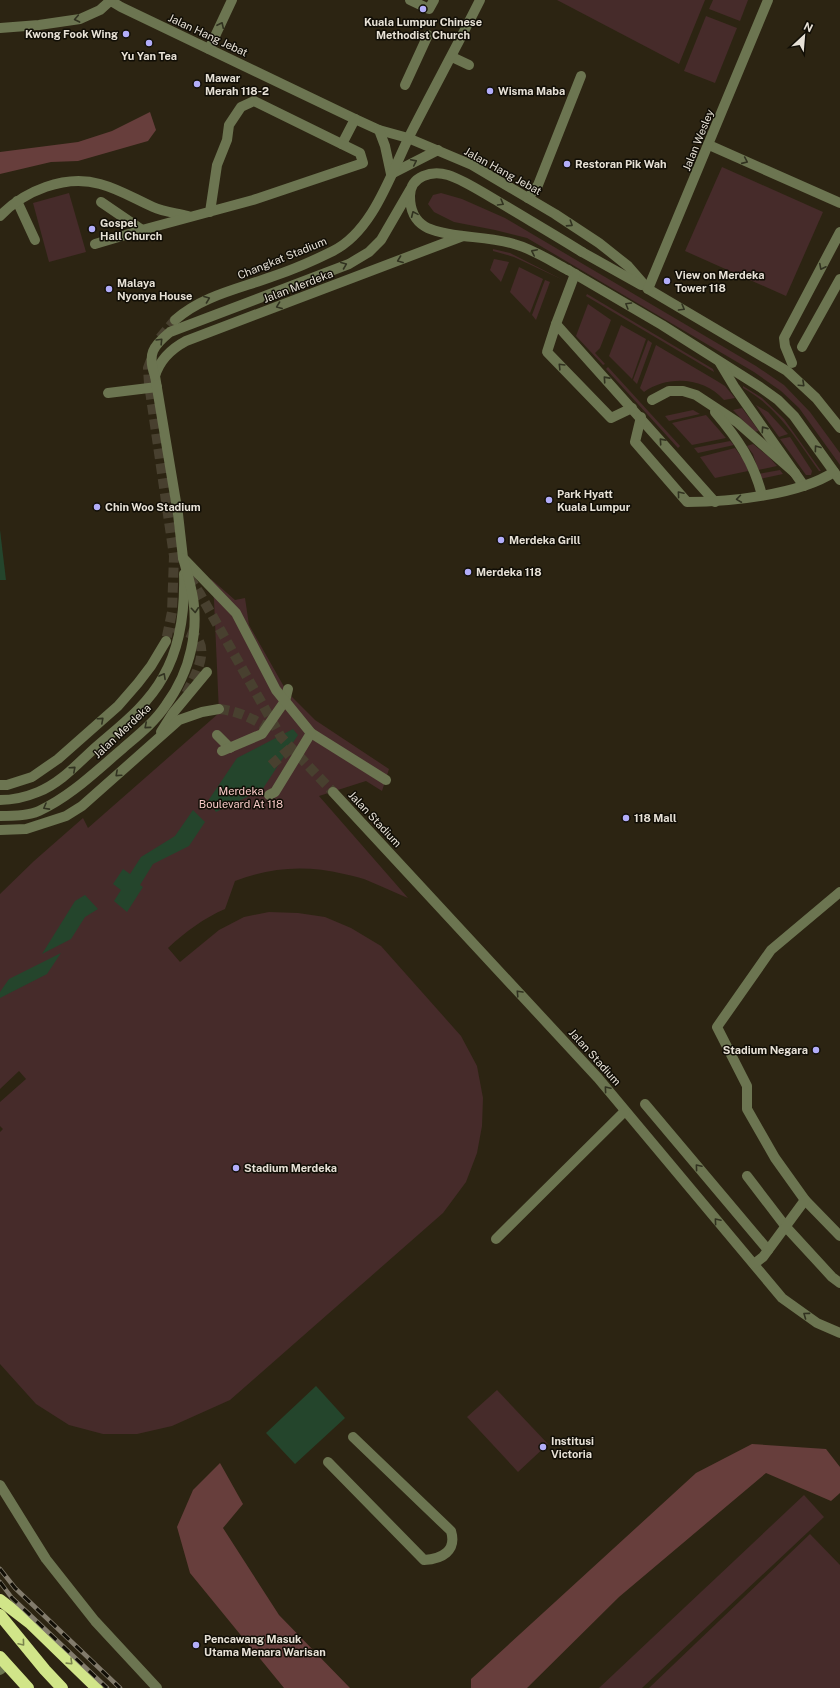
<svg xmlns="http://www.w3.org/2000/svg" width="840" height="1688" viewBox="0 0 840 1688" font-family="'Public Sans',sans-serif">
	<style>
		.green { fill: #462b2a }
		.forest { fill: #673e3c }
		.water { fill: #24452c }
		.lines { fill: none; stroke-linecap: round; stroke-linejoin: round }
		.minor-tunnel { stroke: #48402f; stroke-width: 10; stroke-dasharray: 10 5; stroke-linecap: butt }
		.minor { stroke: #6c7551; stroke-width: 10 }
		.highway { stroke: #d1e589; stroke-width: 12 }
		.rail-casing { stroke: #827b6c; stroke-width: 4.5 }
		.rail { stroke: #110e06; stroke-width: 3; stroke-dasharray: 9; stroke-linecap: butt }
		.minor-bridge { stroke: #6c7551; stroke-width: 10 }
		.oneway { stroke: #313220 }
		.oneway2 { stroke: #7b844e }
		.poi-dot { fill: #b2adf9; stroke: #110e06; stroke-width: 1.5 }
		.labels { text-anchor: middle; stroke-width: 3; stroke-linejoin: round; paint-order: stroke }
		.poi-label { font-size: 11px; font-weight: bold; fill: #e7e1d6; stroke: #110e06; text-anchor: start }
		.street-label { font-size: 11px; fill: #e7e1d6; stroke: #110e06 }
		.park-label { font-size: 11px; fill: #f7c9c6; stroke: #110e06 }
	</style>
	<rect width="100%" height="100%" fill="#2c2412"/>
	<g class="green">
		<path d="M557,0H705L679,64Z"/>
		<path d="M713,0H748L740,21L709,9Z"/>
		<path d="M706,16L737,28L715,83L684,71Z"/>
		<path d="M722,167L823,212L786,296L685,251Z"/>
		<path d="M69,193L86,252L49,262L33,203Z"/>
		<path d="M441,193L462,199L505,218L756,366L784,385L810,412L840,453V465L799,408L781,391L754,372L527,238L495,230L454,222L434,212L428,204L433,195Z"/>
		<path d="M493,249L510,253L563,280L514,257L493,251Z"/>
		<path d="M494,259L509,262L501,282L490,270Z"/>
		<path d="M519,267L543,279L530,313L510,292Z"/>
		<path d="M545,280L550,282L536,320L532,315Z"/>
		<path d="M587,294L713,369L714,372L586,296Z"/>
		<path d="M588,304L611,320L600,348L595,353L605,364L603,365L576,336Z"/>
		<path d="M621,325L646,339L632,379L609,356Z"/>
		<path d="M648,340L652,343L637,384L633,380Z"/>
		<path d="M656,345L717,381L725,386L735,398L724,400C704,377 668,375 644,392L640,388Z"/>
		<path d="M608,367L680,446L678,448L606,369Z"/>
		<path d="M743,386L762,398L784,419L821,471H819C797,440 777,406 743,388Z"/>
		<path d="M756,405L768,412L788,434L779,437Z"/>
		<path d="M742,408L759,431L754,432L733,410Z"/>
		<path d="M693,410L700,414L669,421L665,416Z"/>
		<path d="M706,415L726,438L692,445L672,423Z"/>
		<path d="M790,437L812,471L811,475H806L780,439Z"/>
		<path d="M730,441L734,445L698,453L694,448Z"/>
		<path d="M753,444L769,457L777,466L758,470L753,454L747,446Z"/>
		<path d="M735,448L745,462L748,471L715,478L700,457Z"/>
		<path d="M780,470L783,474L760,479L758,474Z"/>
		<path d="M211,579L235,600L245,598L249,625L287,692L315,720L389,769L382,791L366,781L319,796L408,898C395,893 384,887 371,882C363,878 353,876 344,874C305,865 273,867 235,881L225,909C204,918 185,932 168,948L180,962L219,930L244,917L269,912L298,913L325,917L351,928L381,946L461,1036L477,1066L483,1098L482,1126L477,1153L466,1182L443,1213L230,1400L172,1426L137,1434H103L69,1425L36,1404L0,1364V1132L3,1129L0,1126V1102L26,1079L19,1071L0,1089V894L34,861L83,818L88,828L219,713L214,600Z"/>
		<path d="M497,1390L548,1444L518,1472L467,1417Z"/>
		<path d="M804,1495L824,1517L642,1688H599Z"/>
		<path d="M810,1534L840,1565V1688H649Z"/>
	</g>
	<g class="forest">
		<path d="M150,112L156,130L148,141L78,161L51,162L0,174V152L78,142L112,131Z"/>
		<path d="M752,1444L826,1449L840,1467V1493L831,1501L766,1473L619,1597L527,1688H471V1679L696,1473Z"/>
		<path d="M220,1463L243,1504L223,1528L279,1615L350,1688H284L190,1573L177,1527L193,1490Z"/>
	</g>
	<g class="water">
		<path d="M0,530L6,580H0Z"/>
		<path d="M293,729L298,735L262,790L216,812L208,801L237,758Z"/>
		<path d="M193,810L205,822L189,846L153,864L140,885L143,887L127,912L114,901L121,890L113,884L123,869L130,874L141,857L175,836Z"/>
		<path d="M85,895L98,909L85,917L71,939L42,954L75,901Z"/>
		<path d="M61,953L47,974L0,998V992L9,979Z"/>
		<path d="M316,1386L345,1418L295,1464L266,1433Z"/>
	</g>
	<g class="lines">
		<g class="minor-tunnel">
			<path d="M160,338L175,320"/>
			<path d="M151,360L148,368L149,384L174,556L172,612L166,641"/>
			<path d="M189,577L200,594L281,737L333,792"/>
			<path d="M174,634L182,630C186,632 193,634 196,637C210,652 193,679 186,694"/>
			<path d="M219,709C240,711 255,720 273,731"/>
			<path d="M271,765L291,748"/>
		</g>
		<g class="minor">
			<path d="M410,0L429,9L434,0"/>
			<path d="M111,1L121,7L355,119L379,130L408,138L472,165L555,214L599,243L628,266L648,289L787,371L816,398L840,428"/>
			<path d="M0,28L39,25L80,19L100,10L111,0"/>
			<path d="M209,49L232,0"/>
			<path d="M452,57L469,65"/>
			<path d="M405,85L428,35"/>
			<path d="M379,130L385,146L391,174"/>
			<path d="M342,144L355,119"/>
			<path d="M709,145L840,203"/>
			<path d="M391,174L438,150"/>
			<path d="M528,198L538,185L581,76"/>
			<path d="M17,201L35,240"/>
			<path d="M101,202L142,230"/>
			<path d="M0,216C24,191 65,174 100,184C119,189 135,199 153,207C164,212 177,213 188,216"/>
			<path d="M95,244L142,230L253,200L363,163L360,153L254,101L241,107L229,125L227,140L217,165L210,212"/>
			<path d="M582,252L641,285"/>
			<path d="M568,270L662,325L760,387L778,400L794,416L840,480"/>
			<path d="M575,274L556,324L715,502"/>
			<path d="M648,289L768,0"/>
			<path d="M175,320C202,296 238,289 271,277C292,270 313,261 333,251C375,230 392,169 413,129C435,86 458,44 480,0"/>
			<path d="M556,324L547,352L611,418L632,408"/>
			<path d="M802,347L840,279"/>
			<path d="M720,363L735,388L804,486"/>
			<path d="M792,363L785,346L784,338L840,232"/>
			<path d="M108,393L157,387"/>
			<path d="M652,400L669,391H683L696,395L737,422L795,473"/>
			<path d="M715,412C738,439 753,461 762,495"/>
			<path d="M641,417L635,442L687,502C729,502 799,495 834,472"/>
			<path d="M161,732L173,713L207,672"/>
			<path d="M217,735L230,748"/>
			<path d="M222,751L262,734L285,701L288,689"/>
			<path d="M386,780L311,733L276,690L236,613L183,558L178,514L155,376C160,359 171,349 186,341L463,236"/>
			<path d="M0,785H7L32,777L58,759L118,706L138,683L151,666L166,641"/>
			<path d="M333,792L598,1078L782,1298L817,1323L840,1333"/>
			<path d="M269,795L275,792L311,733"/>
			<path d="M0,830L26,829L66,816L82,806L179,720L202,712L219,709"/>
			<path d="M840,892L771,950L717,1027L747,1086V1109L775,1158L805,1200L840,1236"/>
			<path d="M645,1104L768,1250"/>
			<path d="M747,1176L786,1227L832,1277L840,1283"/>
			<path d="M496,1239L625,1111"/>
			<path d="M754,1264L763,1257L805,1200"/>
			<path d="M328,1462L424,1560C442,1559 457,1551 451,1531L353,1437"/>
			<path d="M0,1485L46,1559L95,1621L157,1688"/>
			<path d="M0,1670L6,1665"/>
		</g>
		<g class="highway">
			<path d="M0,1600L30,1623L97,1688"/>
			<path d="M0,1615L45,1670L62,1688"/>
			<path d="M0,1657L28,1688"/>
		</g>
		<g class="rail-casing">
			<g id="rail">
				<path d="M0,1569L15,1588L120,1688"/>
				<path d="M0,1582L12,1598L107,1688"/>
			</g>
		</g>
		<use href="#rail" class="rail"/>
		<g class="minor-bridge">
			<path d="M568,270C551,261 533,249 514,244C497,239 480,238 463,236C436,232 410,230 410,196C410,176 432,170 448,175C466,181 483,193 499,202C527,219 555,235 582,252"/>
			<path d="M155,376C147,354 153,346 170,332L349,264L369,252L381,240L410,190"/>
			<path d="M0,800C13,800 26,797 38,792C61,783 78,763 96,747C120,726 147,706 163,677C181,646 185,610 184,574"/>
			<path d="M0,816C12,816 28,816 39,811C71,796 95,772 121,750C137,736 154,723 166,705C177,690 187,669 191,650C199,615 193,592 183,558"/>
		</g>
	</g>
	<defs><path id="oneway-chevron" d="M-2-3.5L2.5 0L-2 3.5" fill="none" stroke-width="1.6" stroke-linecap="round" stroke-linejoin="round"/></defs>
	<g class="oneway">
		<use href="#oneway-chevron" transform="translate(77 19) rotate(169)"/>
		<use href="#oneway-chevron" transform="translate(221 25) rotate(-65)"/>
		<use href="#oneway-chevron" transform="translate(745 161) rotate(24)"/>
		<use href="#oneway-chevron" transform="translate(414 162) rotate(-26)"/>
		<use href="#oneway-chevron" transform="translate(501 203) rotate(30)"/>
		<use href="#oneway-chevron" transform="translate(414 214) rotate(-114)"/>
		<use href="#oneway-chevron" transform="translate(570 224) rotate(33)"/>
		<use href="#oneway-chevron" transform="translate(534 252) rotate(-154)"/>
		<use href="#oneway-chevron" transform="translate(400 260) rotate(159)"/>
		<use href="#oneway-chevron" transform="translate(344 265) rotate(-22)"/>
		<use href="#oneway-chevron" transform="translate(822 267) rotate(117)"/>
		<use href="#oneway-chevron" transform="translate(207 299) rotate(-21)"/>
		<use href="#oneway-chevron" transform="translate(628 305) rotate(-149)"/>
		<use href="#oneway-chevron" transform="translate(279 306) rotate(159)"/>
		<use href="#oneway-chevron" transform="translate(682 308) rotate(30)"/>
		<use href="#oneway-chevron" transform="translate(160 341) rotate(-46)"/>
		<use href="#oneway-chevron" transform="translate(561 366) rotate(-134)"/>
		<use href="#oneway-chevron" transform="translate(606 379) rotate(-132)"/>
		<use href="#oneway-chevron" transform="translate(802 384) rotate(43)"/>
		<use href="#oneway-chevron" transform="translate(764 429) rotate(-125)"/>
		<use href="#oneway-chevron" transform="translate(662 441) rotate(-132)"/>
		<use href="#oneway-chevron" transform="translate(817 448) rotate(-126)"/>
		<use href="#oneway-chevron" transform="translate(680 494) rotate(-130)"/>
		<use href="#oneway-chevron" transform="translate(739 499) rotate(172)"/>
		<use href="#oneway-chevron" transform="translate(195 610) rotate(85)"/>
		<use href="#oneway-chevron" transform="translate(163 676) rotate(-61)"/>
		<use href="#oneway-chevron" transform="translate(101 720) rotate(-42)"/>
		<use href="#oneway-chevron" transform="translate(147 726) rotate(139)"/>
		<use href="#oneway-chevron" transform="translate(73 769) rotate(-42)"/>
		<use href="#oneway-chevron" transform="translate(118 774) rotate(138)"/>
		<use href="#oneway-chevron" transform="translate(46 807) rotate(151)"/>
		<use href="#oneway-chevron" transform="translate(519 993) rotate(-133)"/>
		<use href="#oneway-chevron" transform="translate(607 1089) rotate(-130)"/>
		<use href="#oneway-chevron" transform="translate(698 1167) rotate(-130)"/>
		<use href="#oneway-chevron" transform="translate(717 1221) rotate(-130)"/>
		<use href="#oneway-chevron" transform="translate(806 1315) rotate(-144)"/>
	</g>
	<g class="oneway2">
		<use href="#oneway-chevron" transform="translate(22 1643) rotate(50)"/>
		<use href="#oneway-chevron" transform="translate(70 1662) rotate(44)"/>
	</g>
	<g class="poi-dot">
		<circle cx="423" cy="9" r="4"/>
		<circle cx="126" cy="34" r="4"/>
		<circle cx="149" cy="43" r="4"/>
		<circle cx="197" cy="84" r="4"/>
		<circle cx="490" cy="91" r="4"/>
		<circle cx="567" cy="164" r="4"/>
		<circle cx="92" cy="229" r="4"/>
		<circle cx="667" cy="281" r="4"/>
		<circle cx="109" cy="289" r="4"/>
		<circle cx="549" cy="500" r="4"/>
		<circle cx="97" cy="507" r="4"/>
		<circle cx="501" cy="540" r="4"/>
		<circle cx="468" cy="572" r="4"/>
		<circle cx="626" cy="818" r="4"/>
		<circle cx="816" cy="1050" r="4"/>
		<circle cx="236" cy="1168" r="4"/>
		<circle cx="543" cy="1447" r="4"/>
		<circle cx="196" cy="1645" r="4"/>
	</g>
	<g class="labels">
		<g class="poi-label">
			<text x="423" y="26" text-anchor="middle">Kuala Lumpur Chinese<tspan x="423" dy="13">Methodist Church</tspan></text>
			<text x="118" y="38" text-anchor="end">Kwong Fook Wing</text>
			<text x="149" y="60" text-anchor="middle">Yu Yan Tea</text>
			<text x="205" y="82">Mawar<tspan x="205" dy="13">Merah 118-2</tspan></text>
			<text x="498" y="95">Wisma Maba</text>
			<text x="575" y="168">Restoran Pik Wah</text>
			<text x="100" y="227">Gospel<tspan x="100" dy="13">Hall Church</tspan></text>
			<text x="675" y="279">View on Merdeka<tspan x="675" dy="13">Tower 118</tspan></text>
			<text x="117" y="287">Malaya<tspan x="117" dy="13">Nyonya House</tspan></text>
			<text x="557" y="498">Park Hyatt<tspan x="557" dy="13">Kuala Lumpur</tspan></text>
			<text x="105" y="511">Chin Woo Stadium</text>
			<text x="509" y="544">Merdeka Grill</text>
			<text x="476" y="576">Merdeka 118</text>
			<text x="634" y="822">118 Mall</text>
			<text x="808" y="1054" text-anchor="end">Stadium Negara</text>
			<text x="244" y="1172">Stadium Merdeka</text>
			<text x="551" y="1445">Institusi<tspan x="551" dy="13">Victoria</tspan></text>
			<text x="204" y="1643">Pencawang Masuk<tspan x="204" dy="13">Utama Menara Warisan</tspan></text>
		</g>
		<g class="street-label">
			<text transform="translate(208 35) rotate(25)" y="4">Jalan Hang Jebat</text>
			<text transform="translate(698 140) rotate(-68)" y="4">Jalan Wesley</text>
			<text transform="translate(503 171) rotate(29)" y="4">Jalan Hang Jebat</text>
			<text transform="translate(282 258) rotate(-22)" y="4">Changkat Stadium</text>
			<text transform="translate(298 286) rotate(-21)" y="4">Jalan Merdeka</text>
			<text transform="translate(122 731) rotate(-43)" y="4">Jalan Merdeka</text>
			<text transform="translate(375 819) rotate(47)" y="4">Jalan Stadium</text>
			<text transform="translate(595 1057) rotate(48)" y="4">Jalan Stadium</text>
		</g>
		<g class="park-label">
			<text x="241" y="795">Merdeka<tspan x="241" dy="13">Boulevard At 118</tspan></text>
		</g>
	</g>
	<g transform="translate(804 36) rotate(26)" stroke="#110e06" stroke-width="3" paint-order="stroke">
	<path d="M0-3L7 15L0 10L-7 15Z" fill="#e7e1d6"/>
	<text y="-6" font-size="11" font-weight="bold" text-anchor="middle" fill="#e7e1d6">N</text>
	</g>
</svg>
